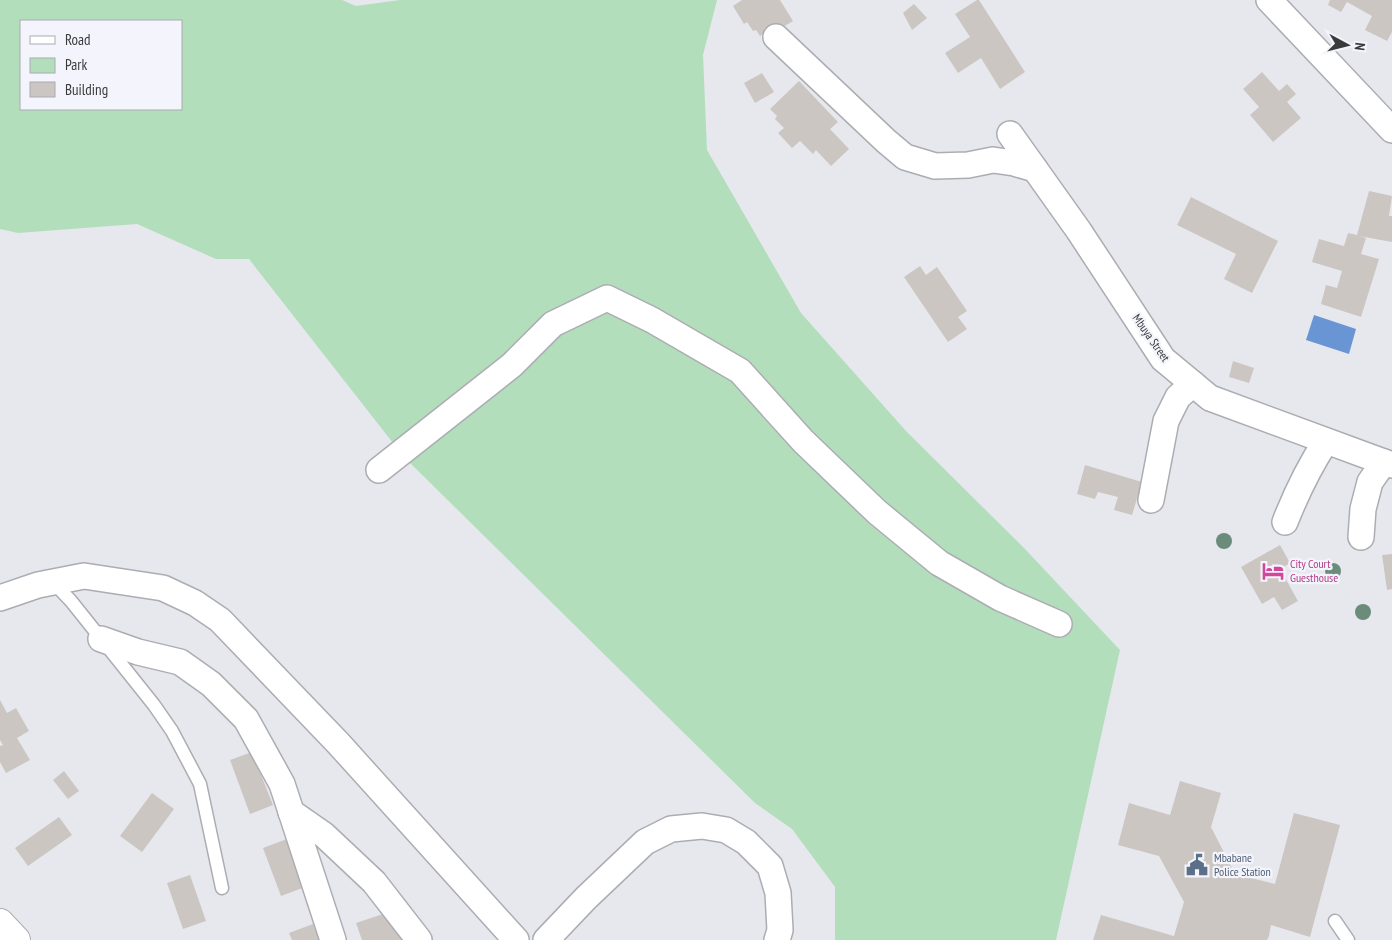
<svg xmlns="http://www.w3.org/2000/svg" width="1392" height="940" viewBox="0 0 1392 940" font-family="'PT Sans Narrow',sans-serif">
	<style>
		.green { fill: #b3debc; fill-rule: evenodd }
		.water { fill: #6a95d5 }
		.building { fill: #cbc6c1 }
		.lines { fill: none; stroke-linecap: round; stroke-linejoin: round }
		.lane-casing { stroke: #acadb3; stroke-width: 15 }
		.street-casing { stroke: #acadb3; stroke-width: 28 }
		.secondary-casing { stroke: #acadb3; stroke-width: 30 }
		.lane { stroke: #fff; stroke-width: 12 }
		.street { stroke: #fff; stroke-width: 25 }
		.secondary { stroke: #fff; stroke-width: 28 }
		.tree { fill: #6c8c7b }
		.labels { text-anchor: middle; stroke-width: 4.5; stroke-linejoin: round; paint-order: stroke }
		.street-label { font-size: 12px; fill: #393a3c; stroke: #f4f5fc }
		.hotel-label { font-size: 12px; fill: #b23c85; stroke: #f4f5fc; text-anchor: start }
		.service-label { font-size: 12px; fill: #4e5e75; stroke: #f4f5fc; text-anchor: start }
	</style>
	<rect width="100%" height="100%" fill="#e7e8ee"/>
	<path class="green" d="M0,0H342L356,6L400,0H717L703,55L707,150L801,313L906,431L1025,549L1120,650L1056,940H835V887L792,829L755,803L404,457L249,259H216L137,224L18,233L0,229ZM21,21H181V109H21Z"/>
	<path class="water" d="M1314,315L1356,329L1349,354L1306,340Z"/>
	<g class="building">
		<path d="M742,0H780L793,21L773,33L771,29L760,36L756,30L753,31L747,22L744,24L733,6Z"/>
		<path d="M977,0H979L1025,72L1000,89L981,58L958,73L945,53L970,37L955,14Z"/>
		<path d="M1330,0H1392V32L1387,41L1365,30L1372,16L1347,2L1341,12L1328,5Z"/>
		<path d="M914,4L927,18L912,30L903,13Z"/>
		<path d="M1262,72L1279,91L1287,84L1296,94L1287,102L1301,118L1273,142L1250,115L1259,107L1243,89Z"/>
		<path d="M762,73L774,92L755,103L744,83Z"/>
		<path d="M799,81L838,122L830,129L849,149L831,166L816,150L813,154L800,141L792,148L778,133L784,128L775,119L777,116L770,109Z"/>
		<path d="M1369,191L1392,196L1389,216H1392V242L1359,236L1366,238L1361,254L1379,259L1361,317L1321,304L1326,285L1337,288L1342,271L1312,262L1319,239L1344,246L1348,233L1357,235Z"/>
		<path d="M1191,197L1278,241L1252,293L1224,279L1236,254L1177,225Z"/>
		<path d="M920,266L926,275L937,267L967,311L958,317L967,329L948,342L904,277Z"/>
		<path d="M1233,361L1254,368L1249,383L1229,377Z"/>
		<path d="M1085,465L1142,482L1132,515L1114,510L1118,497L1098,492L1095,499L1077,494Z"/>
		<path d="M1280,545L1290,563L1280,569L1298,601L1282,610L1274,597L1262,604L1241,567Z"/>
		<path d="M1392,554V589L1387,590L1382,555Z"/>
		<path d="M0,700L7,713L16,708L29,731L17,738L30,760L6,773L0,762V746L3,745L0,740Z"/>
		<path d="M252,752L273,805L250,814L230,760Z"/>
		<path d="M64,771L79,791L68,799L53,780Z"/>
		<path d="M1180,781L1221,793L1211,827L1235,874L1275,884L1294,813L1340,825L1310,937L1271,925L1269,936L1267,940H1093L1101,915L1174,936L1184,902L1159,856L1118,845L1129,803L1170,815Z"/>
		<path d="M152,793L174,809L142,852L120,836Z"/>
		<path d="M59,817L72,835L28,866L15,848Z"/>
		<path d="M287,839L305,887L281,896L263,848Z"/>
		<path d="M190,875L206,921L183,929L167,883Z"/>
		<path d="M395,910L405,940H362L356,923Z"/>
		<path d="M313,924L319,940H292L289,933Z"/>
	</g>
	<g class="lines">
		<g class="lane-casing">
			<g id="lane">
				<path d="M53,582L71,601L154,705L172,731L200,784L222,888"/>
				<path d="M1335,921L1348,940"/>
			</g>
		</g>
		<g class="street-casing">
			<g id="street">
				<path d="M1269,0L1392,130"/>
				<path d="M776,37L886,141L905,157L935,166L968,165L993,160L1014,163L1035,169"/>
				<path d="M1010,134L1079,231L1163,359L1210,398L1392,465"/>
				<path d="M379,470L512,365L553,324L607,298L652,320L740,371L803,441L877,512L939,563L1000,598L1059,624"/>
				<path d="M1151,500L1166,421L1178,397L1193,384"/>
				<path d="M1285,522C1296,494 1309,467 1326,441"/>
				<path d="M1361,537L1363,509L1370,482L1384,462"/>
				<path d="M0,598L38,585L84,576L163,588L195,603L220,620L338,743L516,940"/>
				<path d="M101,639L138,652L180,662L211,684L246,719L282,784L333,940"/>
				<path d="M291,812L324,835L374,882L419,940"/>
				<path d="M546,940L586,898L645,842L671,829L702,826L726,830L746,842L770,866L778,893L780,930L777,940"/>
			</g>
		</g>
		<g class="secondary-casing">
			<path id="secondary" d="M0,923L16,940"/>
		</g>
		<use href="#lane" class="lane"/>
		<use href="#street" class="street"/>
		<use href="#secondary" class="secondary"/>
	</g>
	<g class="tree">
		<circle cx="1224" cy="541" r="8"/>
		<circle cx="1333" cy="571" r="8"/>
		<circle cx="1363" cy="612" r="8"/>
	</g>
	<defs>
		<g id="hotel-bare" transform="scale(1.725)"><path d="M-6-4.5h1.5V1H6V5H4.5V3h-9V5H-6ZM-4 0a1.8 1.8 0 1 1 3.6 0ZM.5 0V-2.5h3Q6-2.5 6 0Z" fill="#d1479c" stroke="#f4f5fc" stroke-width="2.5" paint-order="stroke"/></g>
		<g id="civic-bare" transform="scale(1.725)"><path d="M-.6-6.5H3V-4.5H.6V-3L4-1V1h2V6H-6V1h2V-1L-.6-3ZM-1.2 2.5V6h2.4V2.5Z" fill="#5c6f8a" stroke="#f4f5fc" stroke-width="2.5" paint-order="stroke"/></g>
	</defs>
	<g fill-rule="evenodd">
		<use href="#hotel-bare" x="1273" y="571"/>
		<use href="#civic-bare" x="1197" y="865"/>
	</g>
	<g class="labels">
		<g class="street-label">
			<text transform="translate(1151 338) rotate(55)" y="4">Mbuya Street</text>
		</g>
		<g class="hotel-label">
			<text x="1290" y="568">City Court<tspan x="1290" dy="14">Guesthouse</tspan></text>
		</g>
		<g class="service-label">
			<text x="1214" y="862">Mbabane<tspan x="1214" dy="14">Police Station</tspan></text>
		</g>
	</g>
	<rect x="20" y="20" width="162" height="90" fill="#f4f5fc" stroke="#a9aaaf"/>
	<rect x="30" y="36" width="25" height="8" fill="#ffffff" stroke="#a9aaaf"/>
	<text x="65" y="45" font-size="15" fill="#393a3c">Road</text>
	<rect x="30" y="58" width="25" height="15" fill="#b3debc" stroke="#a9aaaf"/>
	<text x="65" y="70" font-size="15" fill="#393a3c">Park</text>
	<rect x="30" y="82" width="25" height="15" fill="#cbc6c1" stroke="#a9aaaf"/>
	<text x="65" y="95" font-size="15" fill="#393a3c">Building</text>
	<g transform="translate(1347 45) rotate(97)" stroke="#f4f5fc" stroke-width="4" paint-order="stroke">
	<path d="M0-4L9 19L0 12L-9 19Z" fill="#393a3c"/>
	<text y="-8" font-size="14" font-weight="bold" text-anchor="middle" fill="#393a3c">N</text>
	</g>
</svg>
